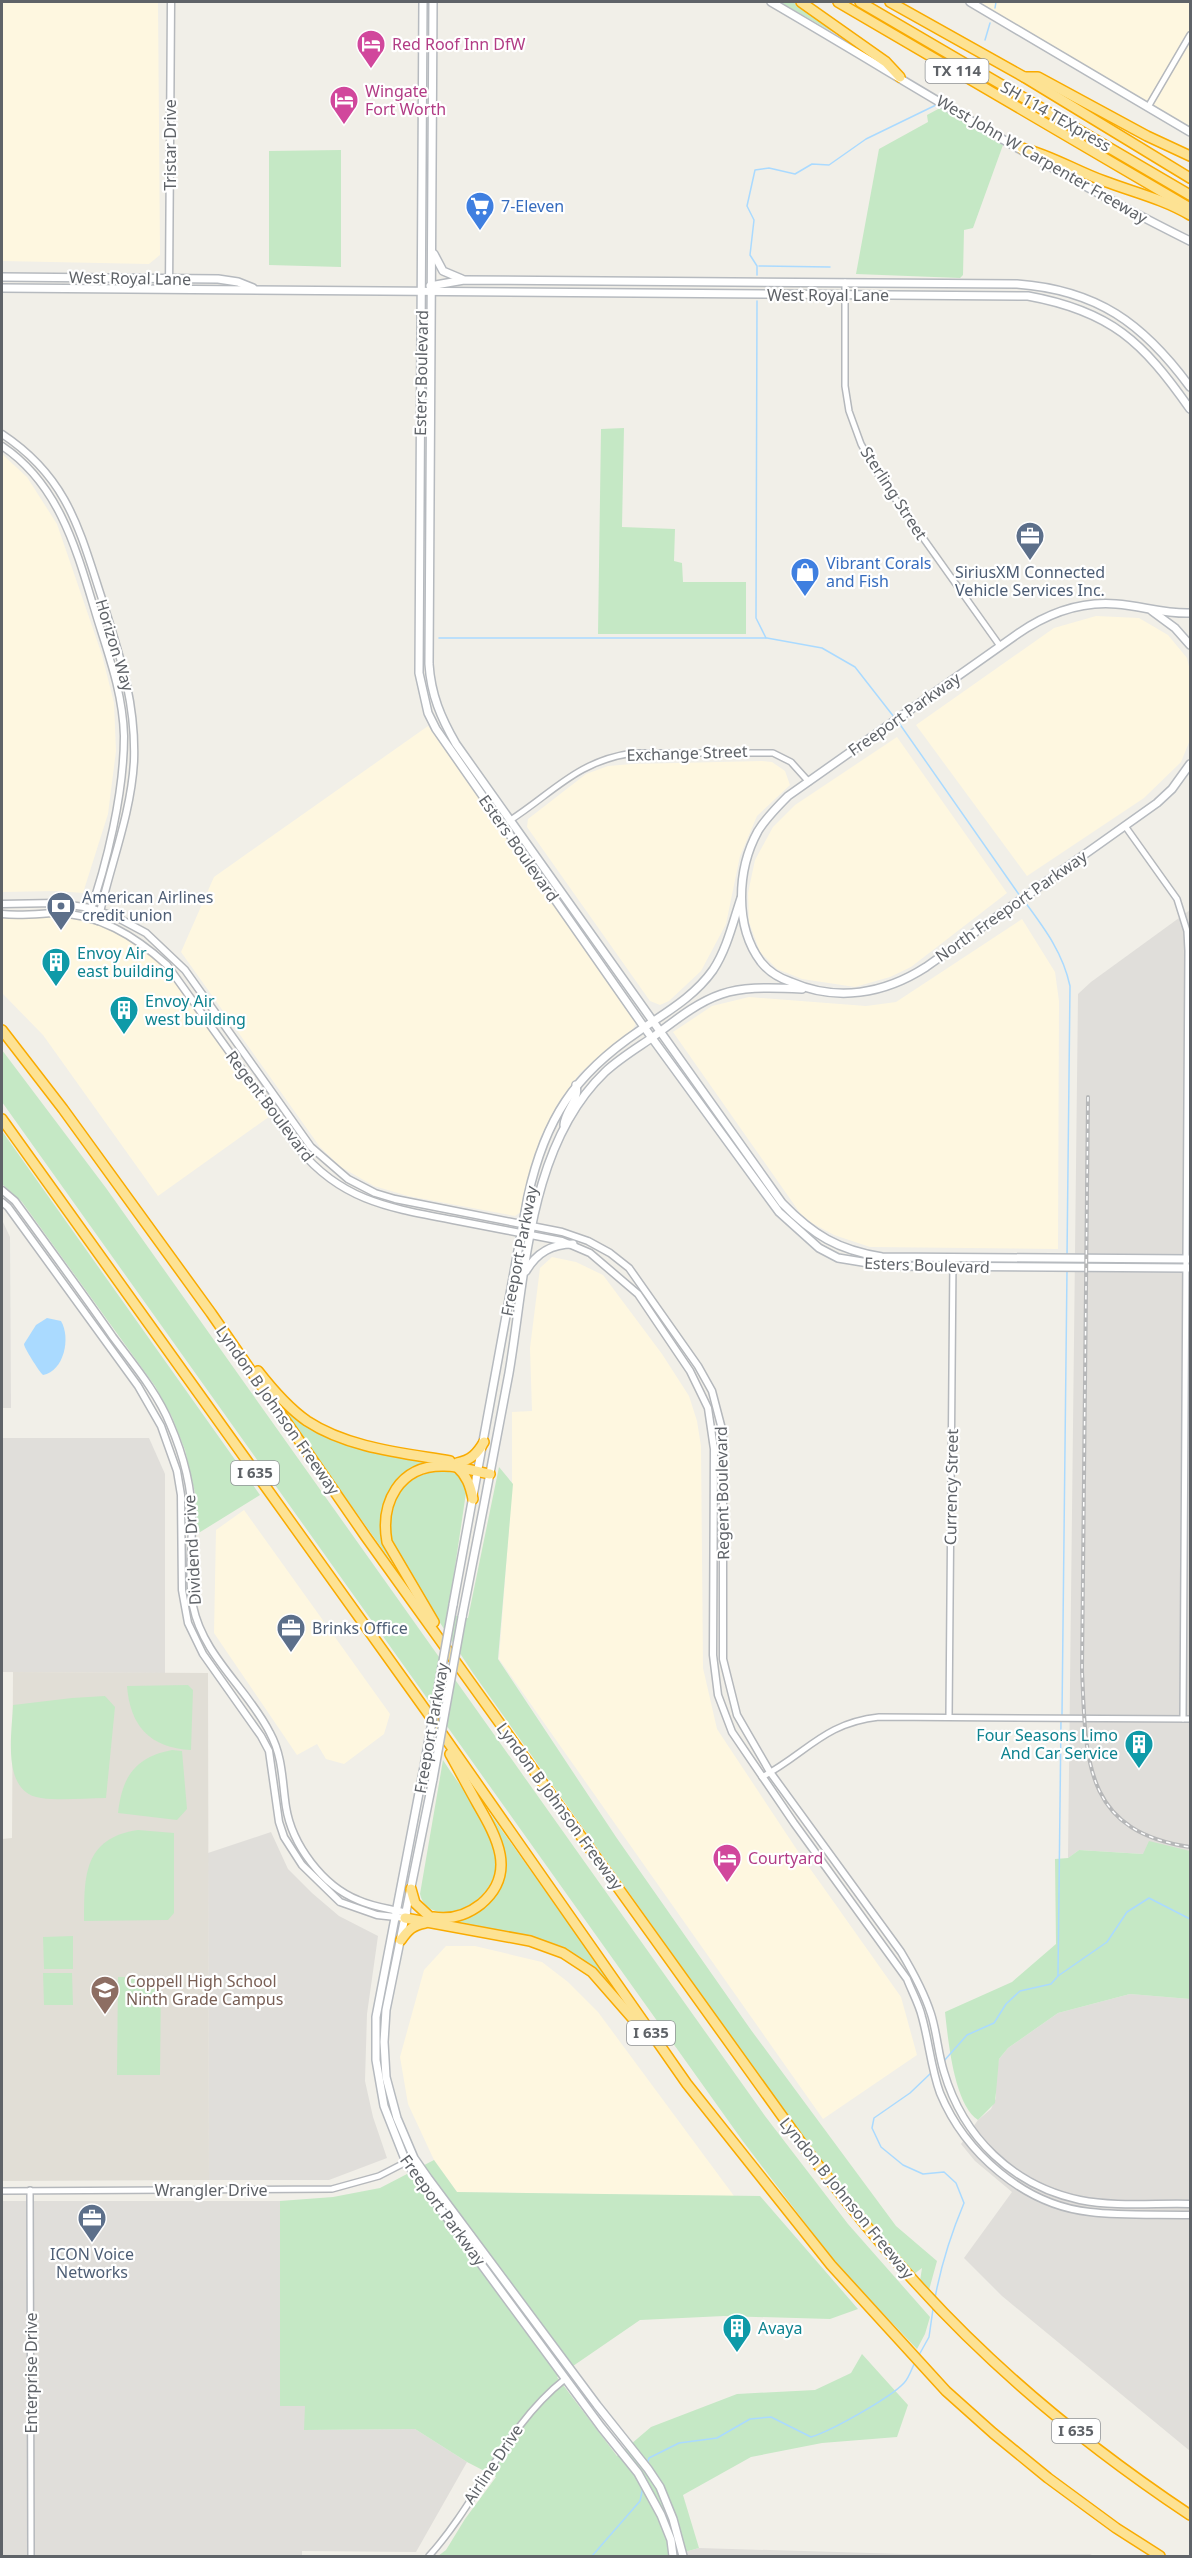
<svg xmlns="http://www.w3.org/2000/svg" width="1192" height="2558" viewBox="0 0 1192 2558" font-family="'Noto Sans',sans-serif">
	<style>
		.commercial { fill: #fef7e0 }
		.industrial { fill: #e0deda }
		.education { fill: #e1ded6 }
		.green { fill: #c5e8c5 }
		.water { fill: #aadaff }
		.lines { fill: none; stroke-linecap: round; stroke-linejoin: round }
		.stream { stroke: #aadaff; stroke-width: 1.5 }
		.minor-casing { stroke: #b5b8bc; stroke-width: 8 }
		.tertiary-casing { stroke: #b5b8bc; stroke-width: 9 }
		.secondary-casing { stroke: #b6babf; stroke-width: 10 }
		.motorway-casing { stroke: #f9ab00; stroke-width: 12 }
		.minor { stroke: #fff; stroke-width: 5 }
		.tertiary { stroke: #fff; stroke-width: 6 }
		.secondary { stroke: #fff; stroke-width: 7 }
		.motorway { stroke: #fde293; stroke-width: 9 }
		.rail-casing { stroke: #b6b7b8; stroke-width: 4 }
		.rail { stroke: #fff; stroke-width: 1.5; stroke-dasharray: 4.5; stroke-linecap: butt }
		.secondary-bridge-casing { stroke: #b6babf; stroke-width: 10; stroke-linecap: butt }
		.secondary-bridge { stroke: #fff; stroke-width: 7 }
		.labels { text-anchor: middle; stroke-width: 4.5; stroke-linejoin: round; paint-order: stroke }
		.shield { fill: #fff; stroke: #8f9295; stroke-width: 1.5 }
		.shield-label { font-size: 15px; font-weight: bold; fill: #5f6368 }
		.hotel-label { font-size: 16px; fill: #b23c85; stroke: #fff; text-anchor: start }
		.street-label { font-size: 16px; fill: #5f6368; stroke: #fff }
		.shop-label { font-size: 16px; fill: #366cbe; stroke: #fff; text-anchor: start }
		.service-label { font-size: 16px; fill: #4e5e75; stroke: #fff }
		.culture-label { font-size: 16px; fill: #0d838f; stroke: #fff; text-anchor: start }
		.education-label { font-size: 16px; fill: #785e54; stroke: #fff; text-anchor: start }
	</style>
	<rect width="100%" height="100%" fill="#f1efe8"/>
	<g class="commercial">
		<path d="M2,2H158L160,255L149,264L2,261Z"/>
		<path d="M975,2H1190V130Z"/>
		<path d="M2,454L27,477L57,524L102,655L114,703L116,751L108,814L83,893L58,891L2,892Z"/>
		<path d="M1096,616L1139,618L1168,635L1187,658L1190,671V740L1181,762L1144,798L1027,876L916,725L1054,628Z"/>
		<path d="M428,726L637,1021L633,1029L580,1073L558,1103L540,1138L521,1212L515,1216L408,1196L374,1186L341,1167L320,1147L181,952L214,877Z"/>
		<path d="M897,737L1007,893L911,967L890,977L855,987L802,979L777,969L760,952L749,922L748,893L755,860L773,827L795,805Z"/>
		<path d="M762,761L772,762L785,771L790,785L757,816L740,856L726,924L701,971L669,1001L660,1005L650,1001L527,827L528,819L586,774L608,766L632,764Z"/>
		<path d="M53,913L91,919L123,932L167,965L273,1114L158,1196L43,1035L2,993V914Z"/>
		<path d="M1022,919L1055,972L1059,1001L1058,1249L870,1247L834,1235L812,1223L800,1213L673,1032L712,1006L749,997L866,1006L896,1002Z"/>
		<path d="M552,1257L576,1262L603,1275L662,1354L689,1396L697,1421L701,1446L703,1668L717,1729L799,1853L901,1997L917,2055L823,2119L499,1659L512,1488V1412L532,1411L530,1348L540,1268Z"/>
		<path d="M244,1510L390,1714L384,1734L344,1764L326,1759L317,1744L297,1755L214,1633L216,1530Z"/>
		<path d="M446,1946H475L542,1962L568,1982L598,2012L734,2196L457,2192L434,2160L408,2104L400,2057L424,1970Z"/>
	</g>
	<g class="industrial">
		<path d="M1190,910V1851L1143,1854L1079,1850L1068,1858L1078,994L1091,982Z"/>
		<path d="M2,1220L10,1237L11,1408H2Z"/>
		<path d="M2,1438H149L165,1474V1673L2,1672Z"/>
		<path d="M271,1832L288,1869L312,1893L339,1916L378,1936L367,2014L365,2081L373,2117L387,2158L329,2180H209L208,1853Z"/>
		<path d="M1130,1994L1190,1999V2451L1002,2296L964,2258L1012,2192L975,2161L961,2144L978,2120L991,2109L996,2098V2074L999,2059L1008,2048L1058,2013Z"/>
		<path d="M2,2201H280V2406H305V2430L415,2429L467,2462L416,2552L302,2551V2556H2Z"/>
		<path d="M699,2548L903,2554H1090L1094,2556H670Z"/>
	</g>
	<path class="education" d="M13,1672L208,1673L209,2180L2,2181V1839L12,1838Z"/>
	<g class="green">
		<path d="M780,2H793L836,34Z"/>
		<path d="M940,108L1003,145L973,228L964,230L963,275L960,278L856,274L879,149L928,122L927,115Z"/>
		<path d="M341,150V267L269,265V151Z"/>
		<path d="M624,428L622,527L675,529L674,561L682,563L683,582H746V634H598L601,429Z"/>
		<path d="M2,1050L106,1188L765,2116L848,2224L930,2317L925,2334L917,2349L837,2265L742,2140L2,1102Z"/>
		<path d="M2,1131L260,1495L197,1534L195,1493L185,1450L172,1417L155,1386L22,1202L2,1184Z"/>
		<path d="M279,1401L307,1425L438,1461L410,1473L382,1514L398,1566L396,1568L277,1402Z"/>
		<path d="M499,1467L513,1484L498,1659L616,1837L751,2030L896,2226L937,2261L929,2290L920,2281L922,2268L914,2274L828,2173L473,1673C450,1638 427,1604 406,1567C400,1557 392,1546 390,1534C387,1513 395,1493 411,1481C425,1471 444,1468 459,1475L467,1486L448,1614L468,1618Z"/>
		<path d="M188,1685L193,1690L191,1750C150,1748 130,1726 127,1686Z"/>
		<path d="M105,1696L115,1707L106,1798C85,1798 62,1801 41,1798C1,1793 12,1734 13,1705L72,1698Z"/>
		<path d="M172,1750L182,1751L187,1809L177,1820L118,1813C122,1777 135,1757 172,1750Z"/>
		<path d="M443,1760C457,1782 481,1812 491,1834C520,1899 430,1937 420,1894Z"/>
		<path d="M491,1815L610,1982L608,1983C594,1969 579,1955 561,1947C523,1932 478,1928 439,1921L472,1913C502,1872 517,1866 489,1817Z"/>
		<path d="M138,1830L174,1833V1913L168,1920L84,1921C84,1875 84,1838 138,1830Z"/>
		<path d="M1149,1841L1190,1851V1999L1130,1994L1058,2013L1008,2048L999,2059L995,2103L978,2120C954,2105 948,2039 945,2012L1012,1982L1056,1944L1055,1859L1068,1858L1079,1850L1143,1854Z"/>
		<path d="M73,1936V1969H44L43,1937Z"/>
		<path d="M43,1973H72L73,2005H44Z"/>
		<path d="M118,1977H161L160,2075H117Z"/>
		<path d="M434,2160L457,2192L760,2196L858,2309L830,2319L724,2316L640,2320L557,2377L617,2456L651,2427L737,2394L815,2390L851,2373L862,2354L908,2405L897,2437L822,2443L751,2457L683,2495L699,2548L670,2556H438L446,2550L465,2519L496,2477L467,2462L415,2429L304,2430L305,2406H280V2201L333,2197L380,2188Z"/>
	</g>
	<path class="water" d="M47,1318L61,1321C71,1338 64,1371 43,1375C40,1373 24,1348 24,1344L36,1325Z"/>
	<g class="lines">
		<g class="stream">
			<path d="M995,8L996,2"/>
			<path d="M985,40L990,23"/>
			<path d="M759,266L830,267"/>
			<path d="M757,275V266L750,255L754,220L747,206L755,170L769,168L795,174L812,164L829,165L866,139L936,105"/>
			<path d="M757,301L756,618L766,638"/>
			<path d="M439,638H767L822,648L855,667L894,717"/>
			<path d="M899,723L1020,896"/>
			<path d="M1025,902C1045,929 1063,953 1070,986L1067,1257"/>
			<path d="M1062,1715L1067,1270"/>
			<path d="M1058,1976L1061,1720"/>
			<path d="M943,2062L967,2035L994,2023L1006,2004L1020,1991L1051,1984L1058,1976L1107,1942L1127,1912L1149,1898L1190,1919"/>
			<path d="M931,2073L910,2093L874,2118L872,2128L881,2147L903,2165L923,2174L944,2172L956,2183L964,2203C951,2234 941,2265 935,2298"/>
			<path d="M919,2355L929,2337L933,2309"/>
			<path d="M647,2464L649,2458L679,2443L717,2438L750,2419L771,2417L811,2437C831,2431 890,2398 904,2383C909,2378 912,2368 915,2362"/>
			<path d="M592,2556L640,2501L643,2487"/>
		</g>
		<g class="minor-casing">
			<g id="minor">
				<path d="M1148,107L1190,35"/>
				<path d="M845,282V386L849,411L861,444L879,476L1000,646"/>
				<path d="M509,821C554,792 577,761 633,753H773L791,762L809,782"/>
				<path d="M1125,826L1177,899L1187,931L1188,951L1183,1719"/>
				<path d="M949,1717L953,1258"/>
				<path d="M762,1777C807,1753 824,1723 879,1717L1190,1719"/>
				<path d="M30,2190L31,2556"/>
				<path d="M2,2191L332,2189L379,2176L414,2158"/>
				<path d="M429,2556C479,2501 505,2426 565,2379"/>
			</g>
		</g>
		<g class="tertiary-casing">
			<g id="tertiary">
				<path d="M169,289L171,2"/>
				<path d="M2,434C70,479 80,533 104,605C121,659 136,704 134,761C131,816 109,868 98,921"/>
				<path d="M2,446C62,486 78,556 98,621C110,659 123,696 124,736C124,793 107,864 88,918"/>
				<path d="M2,904L55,903L91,908L120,919L146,933L185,970L311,1147L348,1179L375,1193L395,1199L562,1232L588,1241L610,1253L629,1268L698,1366L712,1391L723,1433V1659L737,1715L770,1772L901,1952C913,1972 924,1992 931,2014C937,2033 938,2053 944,2072C963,2137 1013,2186 1080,2200C1115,2207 1155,2203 1190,2204"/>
				<path d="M2,914C19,916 36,914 53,913C98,913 135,936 167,965L299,1149C342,1201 390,1208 453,1220C489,1227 526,1234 562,1241L590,1253L638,1294L690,1371L708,1408L714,1449L713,1655L718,1695L732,1732L794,1823L907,1979C912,1992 919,2004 922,2017C929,2042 931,2068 940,2093C965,2153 1024,2205 1090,2212C1123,2216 1157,2214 1190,2215"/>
				<path d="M2,1190L15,1201C48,1246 81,1291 113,1337C133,1364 157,1392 170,1424C183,1454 192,1487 192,1520C192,1548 188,1578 193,1606C203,1656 248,1689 270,1733C283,1757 282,1781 286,1807C292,1845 323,1886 358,1900C373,1907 391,1909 407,1913"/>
				<path d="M2,1202L8,1207L138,1386L161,1426L177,1471L181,1495L182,1590L188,1623L203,1654L261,1736L269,1751L279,1822L284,1837L302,1865L340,1902L377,1915L405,1918"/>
			</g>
		</g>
		<g class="secondary-casing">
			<g id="secondary">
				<path d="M423,2L419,673L428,713L436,729L644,1027L779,1212L819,1248L838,1258L887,1266L1190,1268"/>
				<path d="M433,2L429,664C431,695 441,718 456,744L782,1203C813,1235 838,1250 882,1257L1190,1259"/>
				<path d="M771,2C910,83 1046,170 1190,241"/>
				<path d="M970,2L1190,132"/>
				<path d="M434,254L443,271L462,279"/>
				<path d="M2,277L218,279L238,282L253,288"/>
				<path d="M430,286L464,280L1017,284C1097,290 1143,323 1190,387"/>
				<path d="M2,288L1028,296C1111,311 1143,342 1190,409"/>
				<path d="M1152,611L1175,628L1190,645"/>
				<path d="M1190,613C1165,614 1142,606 1116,604C1079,601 1046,614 1016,635L788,796C777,807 766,818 758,831C737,869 734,926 761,962C769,972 779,978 791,982C837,1002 884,994 926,967L1157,803L1172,789L1190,764"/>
				<path d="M564,1125C565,1110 580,1100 576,1085"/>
				<path d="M526,1271C537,1252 552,1244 573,1244"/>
				<path d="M453,1605L528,1196C545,1119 574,1075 639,1031C665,1013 694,997 713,970C727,949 733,922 741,898"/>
				<path d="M462,1617C478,1536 494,1454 509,1373C526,1273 528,1146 605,1072C620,1058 637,1048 653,1037C713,991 725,985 802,989"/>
				<path d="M424,1767L376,2017V2060L384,2106L406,2162L601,2427L638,2473L661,2515L671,2540L673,2556"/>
				<path d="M433,1779L386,2010L384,2042L386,2077L397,2118L414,2158L428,2178L597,2405L648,2469L660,2487L673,2519L683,2556"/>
			</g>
		</g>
		<g class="motorway-casing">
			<g id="motorway">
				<path d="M801,2L886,62L900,77"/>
				<path d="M838,2L1190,208"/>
				<path d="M860,2L1190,195"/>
				<path d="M890,2L1024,77L1190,178"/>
				<path d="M1024,77H1038L1147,136L1190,156"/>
				<path d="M1022,148C1051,155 1076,171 1104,181C1133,192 1163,199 1190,215"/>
				<path d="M2,1030L63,1109L211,1313L366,1537L805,2148C840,2194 876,2240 915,2282C995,2371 1091,2449 1190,2515"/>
				<path d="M2,1119L427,1712L687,2084L831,2265L946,2391L993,2433L1048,2478L1116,2528L1160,2556"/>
				<path d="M258,1371C272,1389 287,1407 307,1421C348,1448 403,1453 450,1461"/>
				<path d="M457,1463C471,1460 477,1454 484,1442"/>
				<path d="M457,1467C467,1476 470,1485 473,1499"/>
				<path d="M434,1622L387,1542C380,1503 399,1465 444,1466C459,1466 475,1471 490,1474"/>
				<path d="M411,1889L415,1903L429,1916"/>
				<path d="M433,1917C451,1920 467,1915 481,1904C518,1873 496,1836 477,1803C468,1787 459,1770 450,1754"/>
				<path d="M405,1918L530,1941L563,1953L592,1972L641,2028"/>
				<path d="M401,1940C408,1930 413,1925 425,1923"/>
			</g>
		</g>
		<use href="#minor" class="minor"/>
		<use href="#tertiary" class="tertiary"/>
		<use href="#secondary" class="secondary"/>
		<use href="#motorway" class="motorway"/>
		<g class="rail-casing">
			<path id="rail" d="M1088,1097L1082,1670C1086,1760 1083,1831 1190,1847"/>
		</g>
		<use href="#rail" class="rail"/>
		<g class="secondary-bridge-casing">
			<g id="secondary-bridge">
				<path d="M424,1767L453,1605"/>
				<path d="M433,1779L462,1617"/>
			</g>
		</g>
		<use href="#secondary-bridge" class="secondary-bridge"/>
	</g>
	<defs>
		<g id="hotel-pin" transform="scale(1.5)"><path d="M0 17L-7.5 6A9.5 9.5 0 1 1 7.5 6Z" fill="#d1479c" stroke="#fff"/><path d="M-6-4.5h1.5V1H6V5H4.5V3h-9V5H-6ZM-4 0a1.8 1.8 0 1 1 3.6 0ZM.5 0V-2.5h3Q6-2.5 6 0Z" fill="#fff"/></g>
		<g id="supermarket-pin" transform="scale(1.5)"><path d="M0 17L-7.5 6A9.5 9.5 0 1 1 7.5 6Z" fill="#3f7fe0" stroke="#fff"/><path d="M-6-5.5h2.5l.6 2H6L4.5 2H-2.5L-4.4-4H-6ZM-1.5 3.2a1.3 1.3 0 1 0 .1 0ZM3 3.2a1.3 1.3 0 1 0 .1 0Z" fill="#fff"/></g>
		<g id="office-pin" transform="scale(1.5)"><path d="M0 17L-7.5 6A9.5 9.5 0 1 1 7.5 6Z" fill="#5c6f8a" stroke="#fff"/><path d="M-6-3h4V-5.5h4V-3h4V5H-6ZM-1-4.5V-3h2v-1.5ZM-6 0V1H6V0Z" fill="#fff"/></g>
		<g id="shop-pin" transform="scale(1.5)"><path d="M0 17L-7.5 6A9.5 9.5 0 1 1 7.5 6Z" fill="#3f7fe0" stroke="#fff"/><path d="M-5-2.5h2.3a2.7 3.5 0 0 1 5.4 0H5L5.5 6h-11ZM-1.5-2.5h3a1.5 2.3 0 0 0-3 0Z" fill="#fff"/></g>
		<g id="bank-pin" transform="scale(1.5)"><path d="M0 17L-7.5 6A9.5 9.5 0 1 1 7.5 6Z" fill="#5c6f8a" stroke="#fff"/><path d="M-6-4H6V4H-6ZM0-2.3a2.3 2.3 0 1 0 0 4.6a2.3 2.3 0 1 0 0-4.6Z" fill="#fff"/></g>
		<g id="building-pin" transform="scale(1.5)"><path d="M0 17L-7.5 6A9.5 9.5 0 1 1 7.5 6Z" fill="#0f9aa8" stroke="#fff"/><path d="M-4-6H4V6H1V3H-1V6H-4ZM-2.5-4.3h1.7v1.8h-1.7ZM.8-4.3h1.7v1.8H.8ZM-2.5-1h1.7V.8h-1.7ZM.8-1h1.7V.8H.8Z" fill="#fff"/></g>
		<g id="school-pin" transform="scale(1.5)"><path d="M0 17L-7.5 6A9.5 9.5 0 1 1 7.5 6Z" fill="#8d6e63" stroke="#fff"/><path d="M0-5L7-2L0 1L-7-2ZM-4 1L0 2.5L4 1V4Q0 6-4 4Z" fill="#fff"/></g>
	</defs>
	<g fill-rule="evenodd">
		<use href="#hotel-pin" x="371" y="44"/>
		<use href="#hotel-pin" x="344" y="100"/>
		<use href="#supermarket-pin" x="480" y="206"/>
		<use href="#office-pin" x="1030" y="536"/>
		<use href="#shop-pin" x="805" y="572"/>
		<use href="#bank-pin" x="61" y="906"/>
		<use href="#building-pin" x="56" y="962"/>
		<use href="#building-pin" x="124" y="1010"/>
		<use href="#office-pin" x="291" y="1628"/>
		<use href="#building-pin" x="1139" y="1744"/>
		<use href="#hotel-pin" x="727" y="1858"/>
		<use href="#school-pin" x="105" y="1990"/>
		<use href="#office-pin" x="92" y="2218"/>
		<use href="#building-pin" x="737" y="2328"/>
	</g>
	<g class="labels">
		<g class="shield">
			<rect x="925.5" y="59" width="63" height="24" rx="4.5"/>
			<rect x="231" y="1461" width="48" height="24" rx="4.5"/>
			<rect x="627" y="2021" width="48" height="24" rx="4.5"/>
			<rect x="1052" y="2419" width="48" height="24" rx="4.5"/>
		</g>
		<g class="shield-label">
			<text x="957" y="76">TX 114</text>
			<text x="255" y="1478">I 635</text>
			<text x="651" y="2038">I 635</text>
			<text x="1076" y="2436">I 635</text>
		</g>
		<g class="hotel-label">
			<text x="392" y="50">Red Roof Inn DfW</text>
			<text x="365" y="97">Wingate<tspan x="365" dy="18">Fort Worth</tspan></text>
			<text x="748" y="1864">Courtyard</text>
		</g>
		<g class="street-label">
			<text transform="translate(1056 116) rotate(30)" y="6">SH 114 TEXpress</text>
			<text transform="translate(170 145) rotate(-90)" y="6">Tristar Drive</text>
			<text transform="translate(1042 159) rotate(30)" y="6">West John W Carpenter Freeway</text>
			<text transform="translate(130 278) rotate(1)" y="6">West Royal Lane</text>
			<text x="828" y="301">West Royal Lane</text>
			<text transform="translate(421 373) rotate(-89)" y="6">Esters Boulevard</text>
			<text transform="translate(894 493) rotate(57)" y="6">Sterling Street</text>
			<text transform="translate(115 645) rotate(73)" y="6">Horizon Way</text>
			<text transform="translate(904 714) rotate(-35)" y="6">Freeport Parkway</text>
			<text transform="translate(687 753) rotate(-2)" y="6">Exchange Street</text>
			<text transform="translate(519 848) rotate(55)" y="6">Esters Boulevard</text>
			<text transform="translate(1011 906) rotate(-35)" y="6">North Freeport Parkway</text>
			<text transform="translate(270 1106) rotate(53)" y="6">Regent Boulevard</text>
			<text transform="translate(519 1251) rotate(-79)" y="6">Freeport Parkway</text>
			<text transform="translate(927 1265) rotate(2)" y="6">Esters Boulevard</text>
			<text transform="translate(278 1410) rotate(55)" y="6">Lyndon B Johnson Freeway</text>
			<text transform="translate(951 1487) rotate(-89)" y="6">Currency Street</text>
			<text transform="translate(722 1493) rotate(-91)" y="6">Regent Boulevard</text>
			<text transform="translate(192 1550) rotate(-93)" y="6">Dividend Drive</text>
			<text transform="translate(431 1728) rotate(-80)" y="6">Freeport Parkway</text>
			<text transform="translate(560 1806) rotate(54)" y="6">Lyndon B Johnson Freeway</text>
			<text x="211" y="2196">Wrangler Drive</text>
			<text transform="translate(847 2198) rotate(51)" y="6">Lyndon B Johnson Freeway</text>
			<text transform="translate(443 2210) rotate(54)" y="6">Freeport Parkway</text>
			<text transform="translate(31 2373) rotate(-90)" y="6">Enterprise Drive</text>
			<text transform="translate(493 2464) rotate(-56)" y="6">Airline Drive</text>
		</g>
		<g class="shop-label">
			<text x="501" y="212">7-Eleven</text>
			<text x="826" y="569">Vibrant Corals<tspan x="826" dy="18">and Fish</tspan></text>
		</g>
		<g class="service-label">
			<text x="1030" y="578">SiriusXM Connected<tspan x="1030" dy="18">Vehicle Services Inc.</tspan></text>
			<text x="82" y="903" text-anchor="start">American Airlines<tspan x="82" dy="18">credit union</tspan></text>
			<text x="312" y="1634" text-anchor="start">Brinks Office</text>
			<text x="92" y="2260">ICON Voice<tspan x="92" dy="18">Networks</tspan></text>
		</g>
		<g class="culture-label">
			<text x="77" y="959">Envoy Air<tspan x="77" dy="18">east building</tspan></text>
			<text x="145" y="1007">Envoy Air<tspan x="145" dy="18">west building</tspan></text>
			<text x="1118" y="1741" text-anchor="end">Four Seasons Limo<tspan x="1118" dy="18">And Car Service</tspan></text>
			<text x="758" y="2334">Avaya</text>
		</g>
		<g class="education-label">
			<text x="126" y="1987">Coppell High School<tspan x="126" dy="18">Ninth Grade Campus</tspan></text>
		</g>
	</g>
	<rect width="1192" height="2558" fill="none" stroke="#5f6368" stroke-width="6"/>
</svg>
